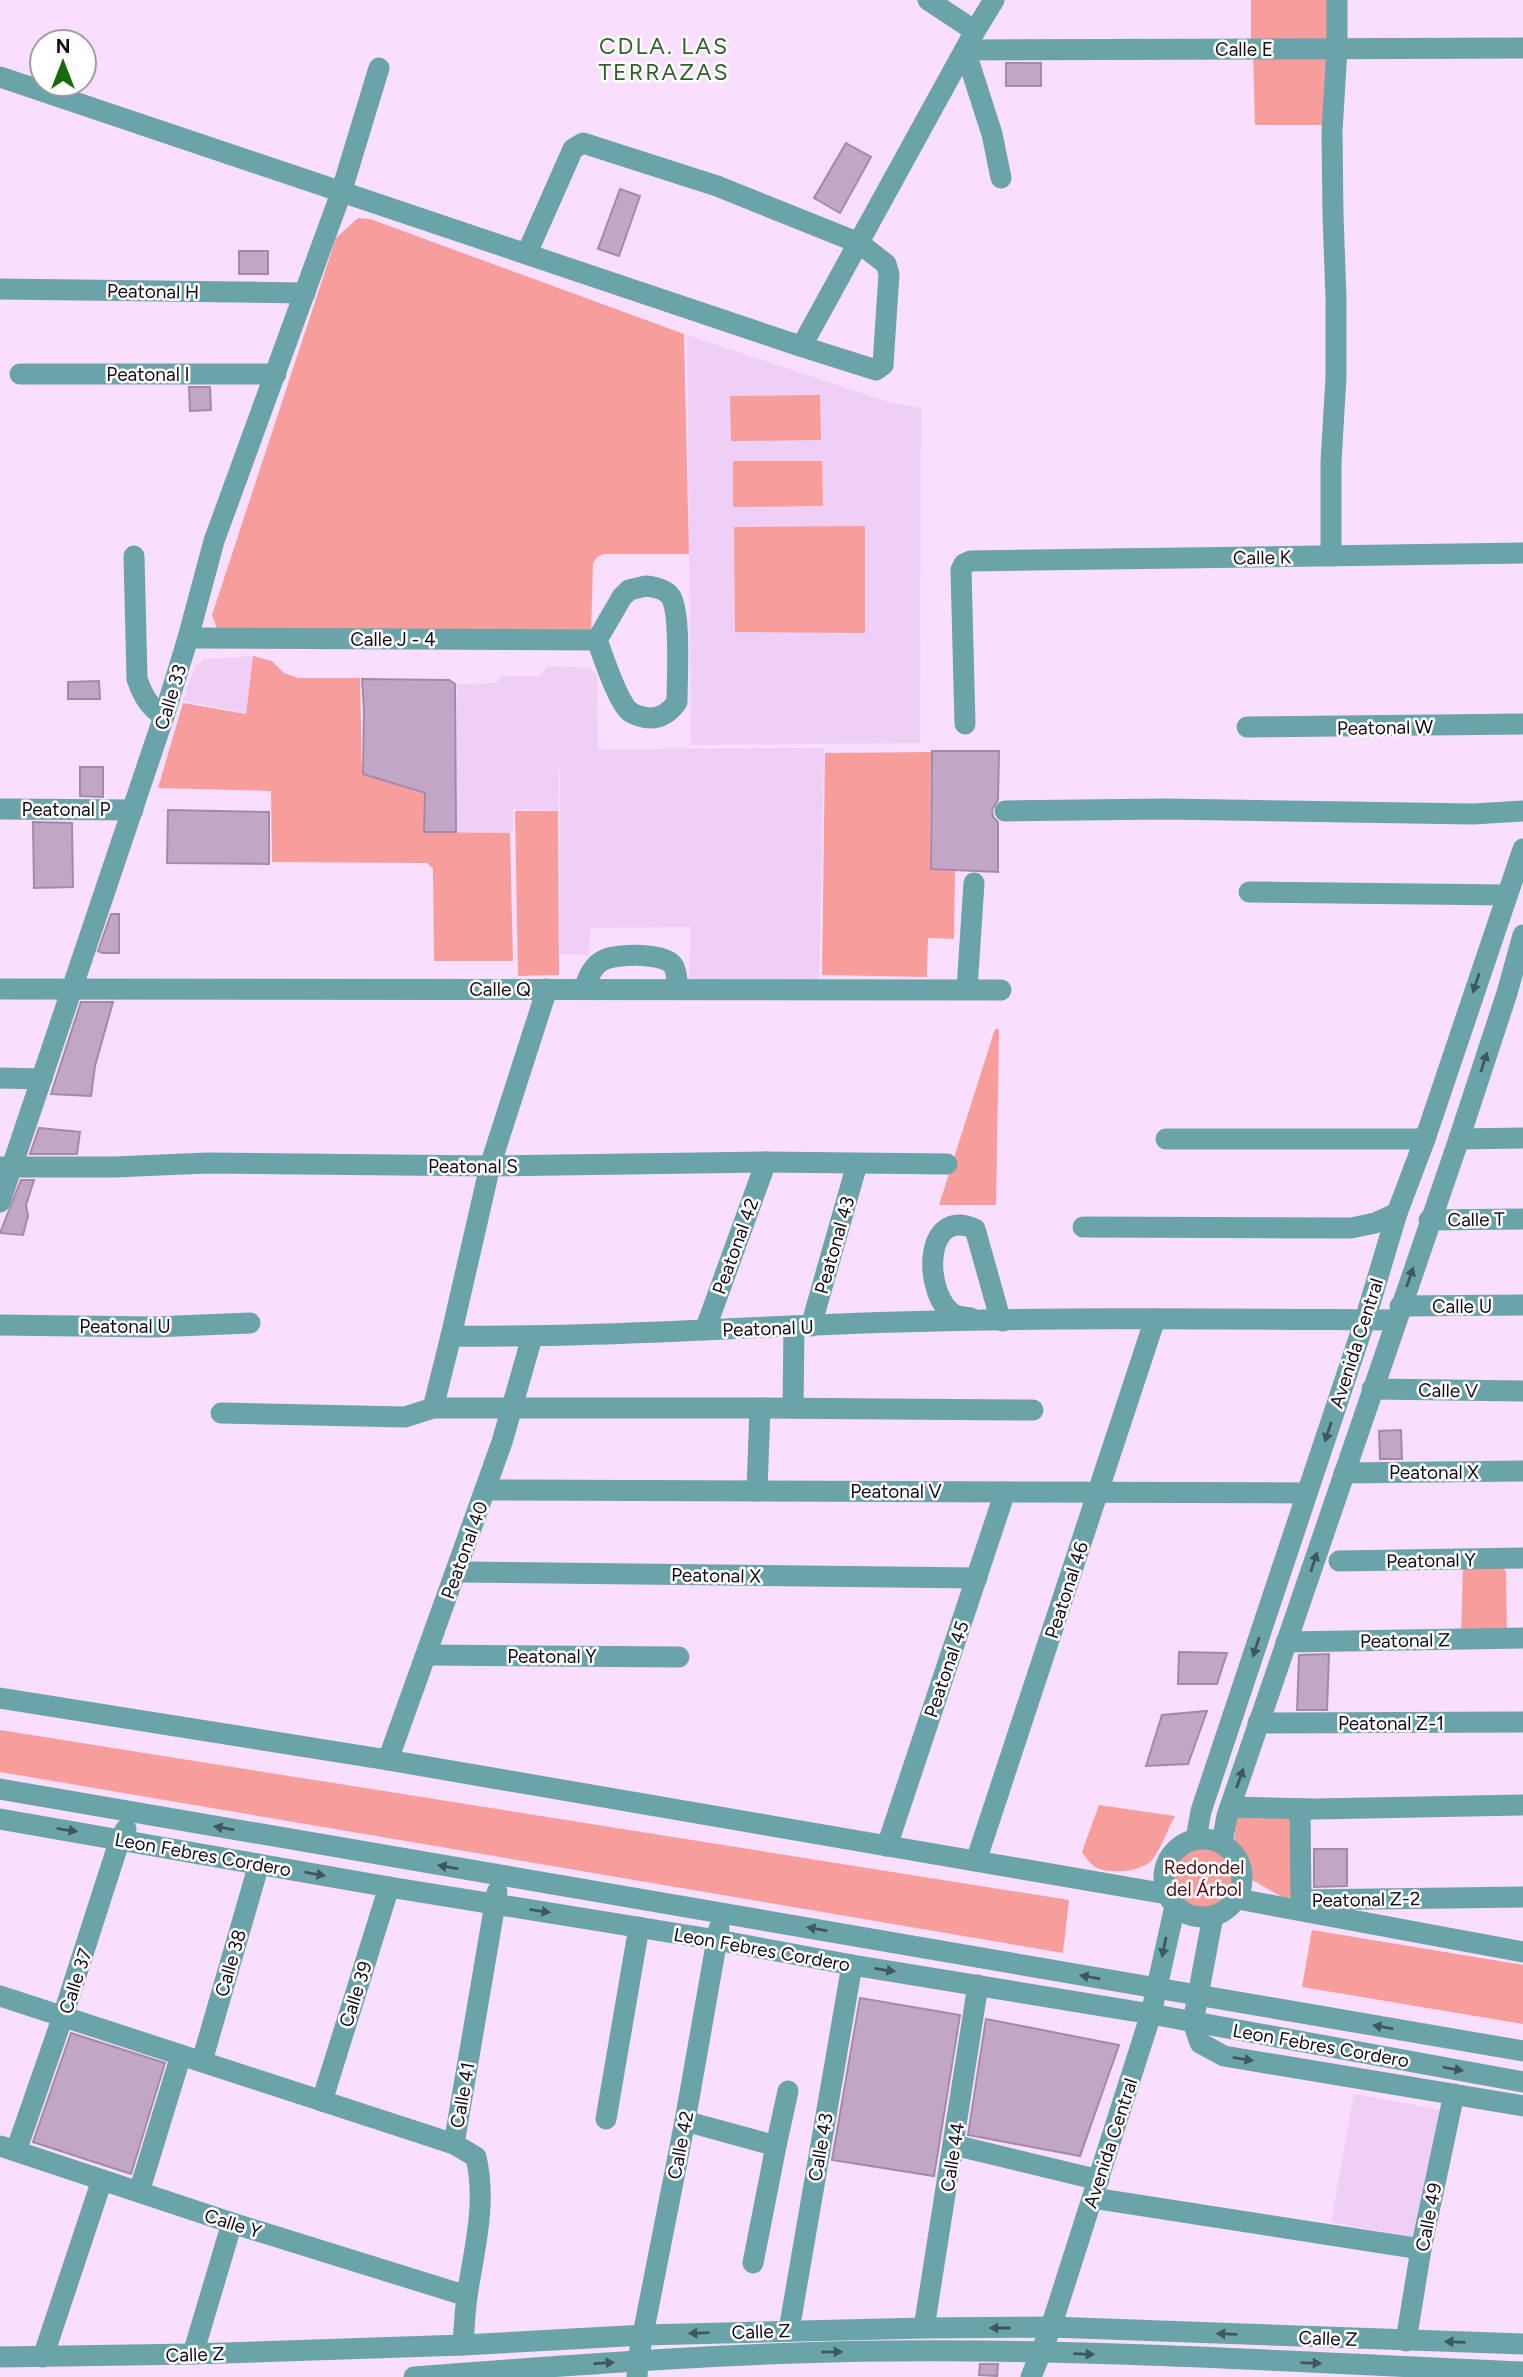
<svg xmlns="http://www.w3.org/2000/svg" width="1523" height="2377" viewBox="0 0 1523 2377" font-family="Figtree,sans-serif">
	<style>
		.built { fill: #f0cff6 }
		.green { fill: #f79e9c }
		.building { fill: #c1a6c5; stroke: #a48aa8; stroke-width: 2 }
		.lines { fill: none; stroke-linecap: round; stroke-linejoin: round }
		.minor { stroke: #6aa4a8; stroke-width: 21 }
		.oneway { fill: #3f585f }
		.labels { text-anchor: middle; stroke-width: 5; stroke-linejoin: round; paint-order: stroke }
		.street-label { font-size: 19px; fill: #140b16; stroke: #fff }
		.park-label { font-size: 19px; fill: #530f15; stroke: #fff }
		.quarter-label { font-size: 23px; letter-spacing: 2px; fill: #30612a; stroke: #fff }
	</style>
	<rect width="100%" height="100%" fill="#fadefe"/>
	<g class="built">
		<path d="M687,335L888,402L921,408L920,743L691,745Z"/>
		<path d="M253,656L246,713L183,701L195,666L205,659Z"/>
		<path d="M548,666L590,668L597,676L598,749L824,748L819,985L689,982L690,927L591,928L589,955L560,954V753L558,810L513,809V833L456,832L457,684L497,683L500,676H540Z"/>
		<path d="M1354,2094L1442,2110L1415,2238L1331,2222Z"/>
	</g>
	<g class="green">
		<path d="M1251,0H1334V45L1251,44Z"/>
		<path d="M1330,52V125H1255L1253,53Z"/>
		<path d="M358,218L370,219L684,334L689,554H604L597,557L593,564L591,634L217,628L212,615L336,238Z"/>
		<path d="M820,395L821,440L731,441L730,396Z"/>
		<path d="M733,461H822L823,506L733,507Z"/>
		<path d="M865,526V633L735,632L734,527Z"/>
		<path d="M253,656L272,661L284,673L298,678H360L362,774L424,794V832L510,833L513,961H434L433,869L427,863L272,862L271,791L158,788L183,703L246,714Z"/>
		<path d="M931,752L930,869L955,871L954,939L928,938L927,977L822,975L825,753Z"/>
		<path d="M515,811H558L559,975L518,976Z"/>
		<path d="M995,1029H999L996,1205H939Z"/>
		<path d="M1463,1567H1502L1506,1571L1507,1633L1461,1635Z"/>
		<path d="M0,1730L1069,1900L1063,1953L0,1772Z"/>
		<path d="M1099,1805L1175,1816C1168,1828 1160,1852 1151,1861C1140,1872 1110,1874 1097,1868C1091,1865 1086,1858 1082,1852Z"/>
		<path d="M1237,1812L1295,1815L1294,1898L1282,1897L1249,1878L1247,1863L1234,1843Z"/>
		<circle cx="1204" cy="1878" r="35"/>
		<path d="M1312,1930L1523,1965V2024L1302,1987Z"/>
	</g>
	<g class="building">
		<rect x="1006" y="63" width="35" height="23"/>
		<path d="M846,143L871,157L840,213L814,198Z"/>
		<path d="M620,189L640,196L619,256L598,249Z"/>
		<rect x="239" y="251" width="29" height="23"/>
		<path d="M189,387H210L211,410L190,411Z"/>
		<path d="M362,679L449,680L455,684L456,832H424L425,793L363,774L364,710Z"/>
		<path d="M99,681L100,699H68V682Z"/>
		<path d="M932,751H999L998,800L992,810L993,817L998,822V872L931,869Z"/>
		<path d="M80,767H103V797L80,796Z"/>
		<path d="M168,810L269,812V864L167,863Z"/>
		<path d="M33,822L72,823L73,887L34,888Z"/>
		<path d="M111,914H119V953H102L98,951Z"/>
		<path d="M81,1002H113L95,1066L91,1096L51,1094Z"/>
		<path d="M39,1128L80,1132L77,1154H30Z"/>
		<path d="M21,1180H34L26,1205L28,1216L23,1235L0,1233Z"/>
		<path d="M1401,1430L1402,1459H1380L1379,1431Z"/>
		<path d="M1179,1652L1227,1653L1217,1684H1178Z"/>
		<path d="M1329,1654L1327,1710H1297L1299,1655Z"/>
		<path d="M1207,1711L1188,1764L1146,1766L1162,1715Z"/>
		<path d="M1314,1849H1347V1886L1314,1887Z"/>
		<path d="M860,1998L960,2015L934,2176L832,2160Z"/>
		<path d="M986,2019L1119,2045L1080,2156L968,2135Z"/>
		<path d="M71,2033L165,2063L131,2174L33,2142Z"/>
		<path d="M980,2364H998L997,2376L979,2375Z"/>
	</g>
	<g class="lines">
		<g class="minor">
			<path d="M928,0L975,31"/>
			<path d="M0,77L797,345L876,370L883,365L889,274L886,264L859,243L717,186L583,143L573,149L527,253"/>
			<path d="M1001,178L992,134L965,50L1523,48"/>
			<path d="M0,289L305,293"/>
			<path d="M800,344L805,340L975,31L994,0"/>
			<path d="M20,374H276"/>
			<path d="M134,556L137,679C143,696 149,707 164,716"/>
			<path d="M1331,556V462L1336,377V298L1333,215L1332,131L1337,49V0"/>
			<path d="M646,586C655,587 666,589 671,597C681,614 677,680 677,702C670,712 662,718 650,718C644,718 634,715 629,711C617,700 603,656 597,640L622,597L629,590Z"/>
			<path d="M188,638L597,640"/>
			<path d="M965,724L961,570L964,564L971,561L1523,553"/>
			<path d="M1247,727L1523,724"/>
			<path d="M0,809L133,810"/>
			<path d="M1005,811L1166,809L1473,814L1523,811"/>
			<path d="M1249,892L1506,895"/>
			<path d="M0,989L1001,990"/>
			<path d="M584,989C588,977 593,964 606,959C619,954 667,952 674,967C677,973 677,982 678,989"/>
			<path d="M967,989L974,883"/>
			<path d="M0,1078L42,1079"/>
			<path d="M1166,1139H1425"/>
			<path d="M1459,1139L1523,1138"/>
			<path d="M1,1167H115L207,1163L490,1166L766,1162L947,1164"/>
			<path d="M0,1202L164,716L188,638L214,541L341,193L379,68"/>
			<path d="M1429,1220L1523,1219"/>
			<path d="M1083,1227L1351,1228L1375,1223L1397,1213"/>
			<path d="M1400,1306L1523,1305"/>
			<path d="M971,1318C966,1317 960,1317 955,1315C923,1298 922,1205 975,1229L1000,1318L1003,1321"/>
			<path d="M0,1325L154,1327L250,1323"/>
			<path d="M811,1326L857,1164"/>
			<path d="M705,1330L766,1162"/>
			<path d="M451,1336L490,1166L547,989"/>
			<path d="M1372,1389L1523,1391"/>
			<path d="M793,1408L794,1326"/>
			<path d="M1033,1410L760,1408H433L451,1336C600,1338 750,1326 899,1322C1065,1317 1230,1319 1396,1320"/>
			<path d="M221,1413L405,1417L433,1408"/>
			<path d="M1344,1473L1523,1471"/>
			<path d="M485,1490L1307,1493"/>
			<path d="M757,1491L760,1408"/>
			<path d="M1339,1561L1523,1558"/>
			<path d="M456,1572L977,1578"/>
			<path d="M1286,1642L1523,1638"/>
			<path d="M426,1655L679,1657"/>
			<path d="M0,1698L388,1760L1167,1894"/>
			<path d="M1258,1723L1523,1722"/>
			<path d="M388,1760L502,1442L532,1337"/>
			<path d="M0,1789L1523,2051"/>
			<path d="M1230,1807L1315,1809L1523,1805"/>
			<path d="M1300,1809L1301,1900L1523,1897"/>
			<path d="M0,1819L389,1887L717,1940L852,1965L1151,2014L1523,2082"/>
			<circle cx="1203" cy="1878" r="39"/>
			<path d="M1196,1839L1201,1811L1365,1320L1397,1213L1425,1139L1523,849"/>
			<path d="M1222,1843L1227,1816L1459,1139L1507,993L1523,935"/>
			<path d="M887,1846L1005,1492"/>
			<path d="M976,1861L1155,1319"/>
			<path d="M1238,1899L1523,1952"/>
			<path d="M1213,1916L1193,2022L1200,2043L1224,2056L1523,2106"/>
			<path d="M0,1996L454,2144"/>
			<path d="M202,2061L259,1864"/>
			<path d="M322,2101L389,1887"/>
			<path d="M606,2119L639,1927"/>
			<path d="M685,2121L776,2146L753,2263"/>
			<path d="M954,2145L1099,2180"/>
			<path d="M0,2146L232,2223L467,2296"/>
			<path d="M776,2146L788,2091"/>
			<path d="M16,2151L63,2016L120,1839L126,1829"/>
			<path d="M139,2192L181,2055"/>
			<path d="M1093,2198L1421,2249"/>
			<path d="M924,2328L978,1985"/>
			<path d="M789,2330L852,1965"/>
			<path d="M1406,2341L1421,2249L1454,2094"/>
			<path d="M463,2345C464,2329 465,2312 467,2296C474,2250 487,2204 476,2157L454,2144L497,1892"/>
			<path d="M193,2354L232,2223"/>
			<path d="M0,2357L193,2354L463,2345L644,2335L924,2328L1051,2327L1523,2344"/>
			<path d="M43,2357L102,2180"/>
			<path d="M414,2377C574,2365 733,2352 893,2351C1103,2349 1313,2363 1523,2372"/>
			<path d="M637,2377L638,2360L685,2121L719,1928"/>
			<path d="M1031,2377L1051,2327L1151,2014L1175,1906"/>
		</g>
	</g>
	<defs><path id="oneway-solid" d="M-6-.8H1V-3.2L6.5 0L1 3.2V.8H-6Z" transform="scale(1.75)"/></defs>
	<g class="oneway">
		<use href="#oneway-solid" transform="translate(1476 983) rotate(108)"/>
		<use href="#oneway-solid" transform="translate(1484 1062) rotate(-72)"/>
		<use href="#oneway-solid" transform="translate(1410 1277) rotate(-71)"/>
		<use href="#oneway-solid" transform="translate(1328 1432) rotate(108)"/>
		<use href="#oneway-solid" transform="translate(1314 1562) rotate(-72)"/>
		<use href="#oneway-solid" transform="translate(1256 1647) rotate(108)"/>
		<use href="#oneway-solid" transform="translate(1240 1778) rotate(-71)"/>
		<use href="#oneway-solid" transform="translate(224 1828) rotate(-170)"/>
		<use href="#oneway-solid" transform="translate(67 1830) rotate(9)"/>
		<use href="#oneway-solid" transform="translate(448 1867) rotate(-170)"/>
		<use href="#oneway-solid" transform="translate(315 1874) rotate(10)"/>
		<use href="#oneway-solid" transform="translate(540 1911) rotate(9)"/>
		<use href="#oneway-solid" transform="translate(817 1929) rotate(-170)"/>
		<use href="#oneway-solid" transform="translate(1164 1947) rotate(102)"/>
		<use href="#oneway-solid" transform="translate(885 1970) rotate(9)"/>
		<use href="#oneway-solid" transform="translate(1090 1977) rotate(-170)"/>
		<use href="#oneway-solid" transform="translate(1383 2027) rotate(-170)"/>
		<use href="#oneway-solid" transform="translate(1243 2059) rotate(9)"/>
		<use href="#oneway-solid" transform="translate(1453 2069) rotate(10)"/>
		<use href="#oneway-solid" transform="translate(1000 2328) rotate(180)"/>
		<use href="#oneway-solid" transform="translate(699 2333) rotate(178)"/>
		<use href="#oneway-solid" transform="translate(1227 2334) rotate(-178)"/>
		<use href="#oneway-solid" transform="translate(1455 2342) rotate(-178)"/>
		<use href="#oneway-solid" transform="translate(832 2352) rotate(-1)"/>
		<use href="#oneway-solid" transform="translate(1084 2354) rotate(2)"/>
		<use href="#oneway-solid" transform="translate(604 2363) rotate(-4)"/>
		<use href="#oneway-solid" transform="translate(1311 2363) rotate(2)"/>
	</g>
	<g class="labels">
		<g class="street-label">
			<text x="1244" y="56">Calle E</text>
			<text transform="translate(153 291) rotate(1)" y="7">Peatonal H</text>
			<text x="148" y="381">Peatonal I</text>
			<text transform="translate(1262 557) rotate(-1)" y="7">Calle K</text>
			<text x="393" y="646">Calle J - 4</text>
			<text transform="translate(170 697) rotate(-73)" y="7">Calle 33</text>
			<text transform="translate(1385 727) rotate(-1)" y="7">Peatonal W</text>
			<text x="66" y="816">Peatonal P</text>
			<text x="500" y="996">Calle Q</text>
			<text x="473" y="1173">Peatonal S</text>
			<text transform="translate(1476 1219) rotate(-1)" y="7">Calle T</text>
			<text transform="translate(834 1245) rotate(-74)" y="7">Peatonal 43</text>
			<text transform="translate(735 1246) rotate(-70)" y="7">Peatonal 42</text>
			<text x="1462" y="1313">Calle U</text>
			<text x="125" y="1333">Peatonal U</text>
			<text transform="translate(768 1328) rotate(-2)" y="7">Peatonal U</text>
			<text transform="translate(1356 1343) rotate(-72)" y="7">Avenida Central</text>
			<text transform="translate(1448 1390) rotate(1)" y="7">Calle V</text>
			<text x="1434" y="1479">Peatonal X</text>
			<text x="896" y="1498">Peatonal V</text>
			<text transform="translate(464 1550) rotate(-70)" y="7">Peatonal 40</text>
			<text transform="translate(1431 1560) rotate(-1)" y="7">Peatonal Y</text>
			<text transform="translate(716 1575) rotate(1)" y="7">Peatonal X</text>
			<text transform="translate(1066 1590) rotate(-72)" y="7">Peatonal 46</text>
			<text transform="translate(1405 1640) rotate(-1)" y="7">Peatonal Z</text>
			<text x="552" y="1663">Peatonal Y</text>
			<text transform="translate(946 1669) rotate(-71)" y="7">Peatonal 45</text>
			<text x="1391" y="1730">Peatonal Z-1</text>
			<text transform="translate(203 1854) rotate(10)" y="7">Leon Febres Cordero</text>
			<text transform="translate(1366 1899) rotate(-1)" y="7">Peatonal Z-2</text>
			<text transform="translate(762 1949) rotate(10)" y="7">Leon Febres Cordero</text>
			<text transform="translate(230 1963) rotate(-74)" y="7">Calle 38</text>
			<text transform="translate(75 1981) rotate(-72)" y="7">Calle 37</text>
			<text transform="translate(355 1994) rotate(-72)" y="7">Calle 39</text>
			<text transform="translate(1321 2045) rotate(10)" y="7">Leon Febres Cordero</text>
			<text transform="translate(462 2095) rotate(-80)" y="7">Calle 41</text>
			<text transform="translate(1110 2143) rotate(-72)" y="7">Avenida Central</text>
			<text transform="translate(680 2145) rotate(-79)" y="7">Calle 42</text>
			<text transform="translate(820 2147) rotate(-80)" y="7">Calle 43</text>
			<text transform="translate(952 2157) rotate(-81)" y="7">Calle 44</text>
			<text transform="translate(1428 2217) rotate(-79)" y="7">Calle 49</text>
			<text transform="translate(233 2223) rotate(18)" y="7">Calle Y</text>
			<text transform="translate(761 2331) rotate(-2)" y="7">Calle Z</text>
			<text transform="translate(1328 2338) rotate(2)" y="7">Calle Z</text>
			<text transform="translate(195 2354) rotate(-2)" y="7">Calle Z</text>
		</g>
		<g class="park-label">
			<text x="1204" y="1874">Redondel<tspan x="1204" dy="22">del Árbol</tspan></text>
		</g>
		<g class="quarter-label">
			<text x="664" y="54">CDLA. LAS<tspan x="664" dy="26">TERRAZAS</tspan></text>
		</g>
	</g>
	<g transform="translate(63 63)"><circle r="33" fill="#ffffff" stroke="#a19da2" stroke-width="2"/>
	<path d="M0-5L12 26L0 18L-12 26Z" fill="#18690a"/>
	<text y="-10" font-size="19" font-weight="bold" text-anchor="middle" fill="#140b16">N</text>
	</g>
</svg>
